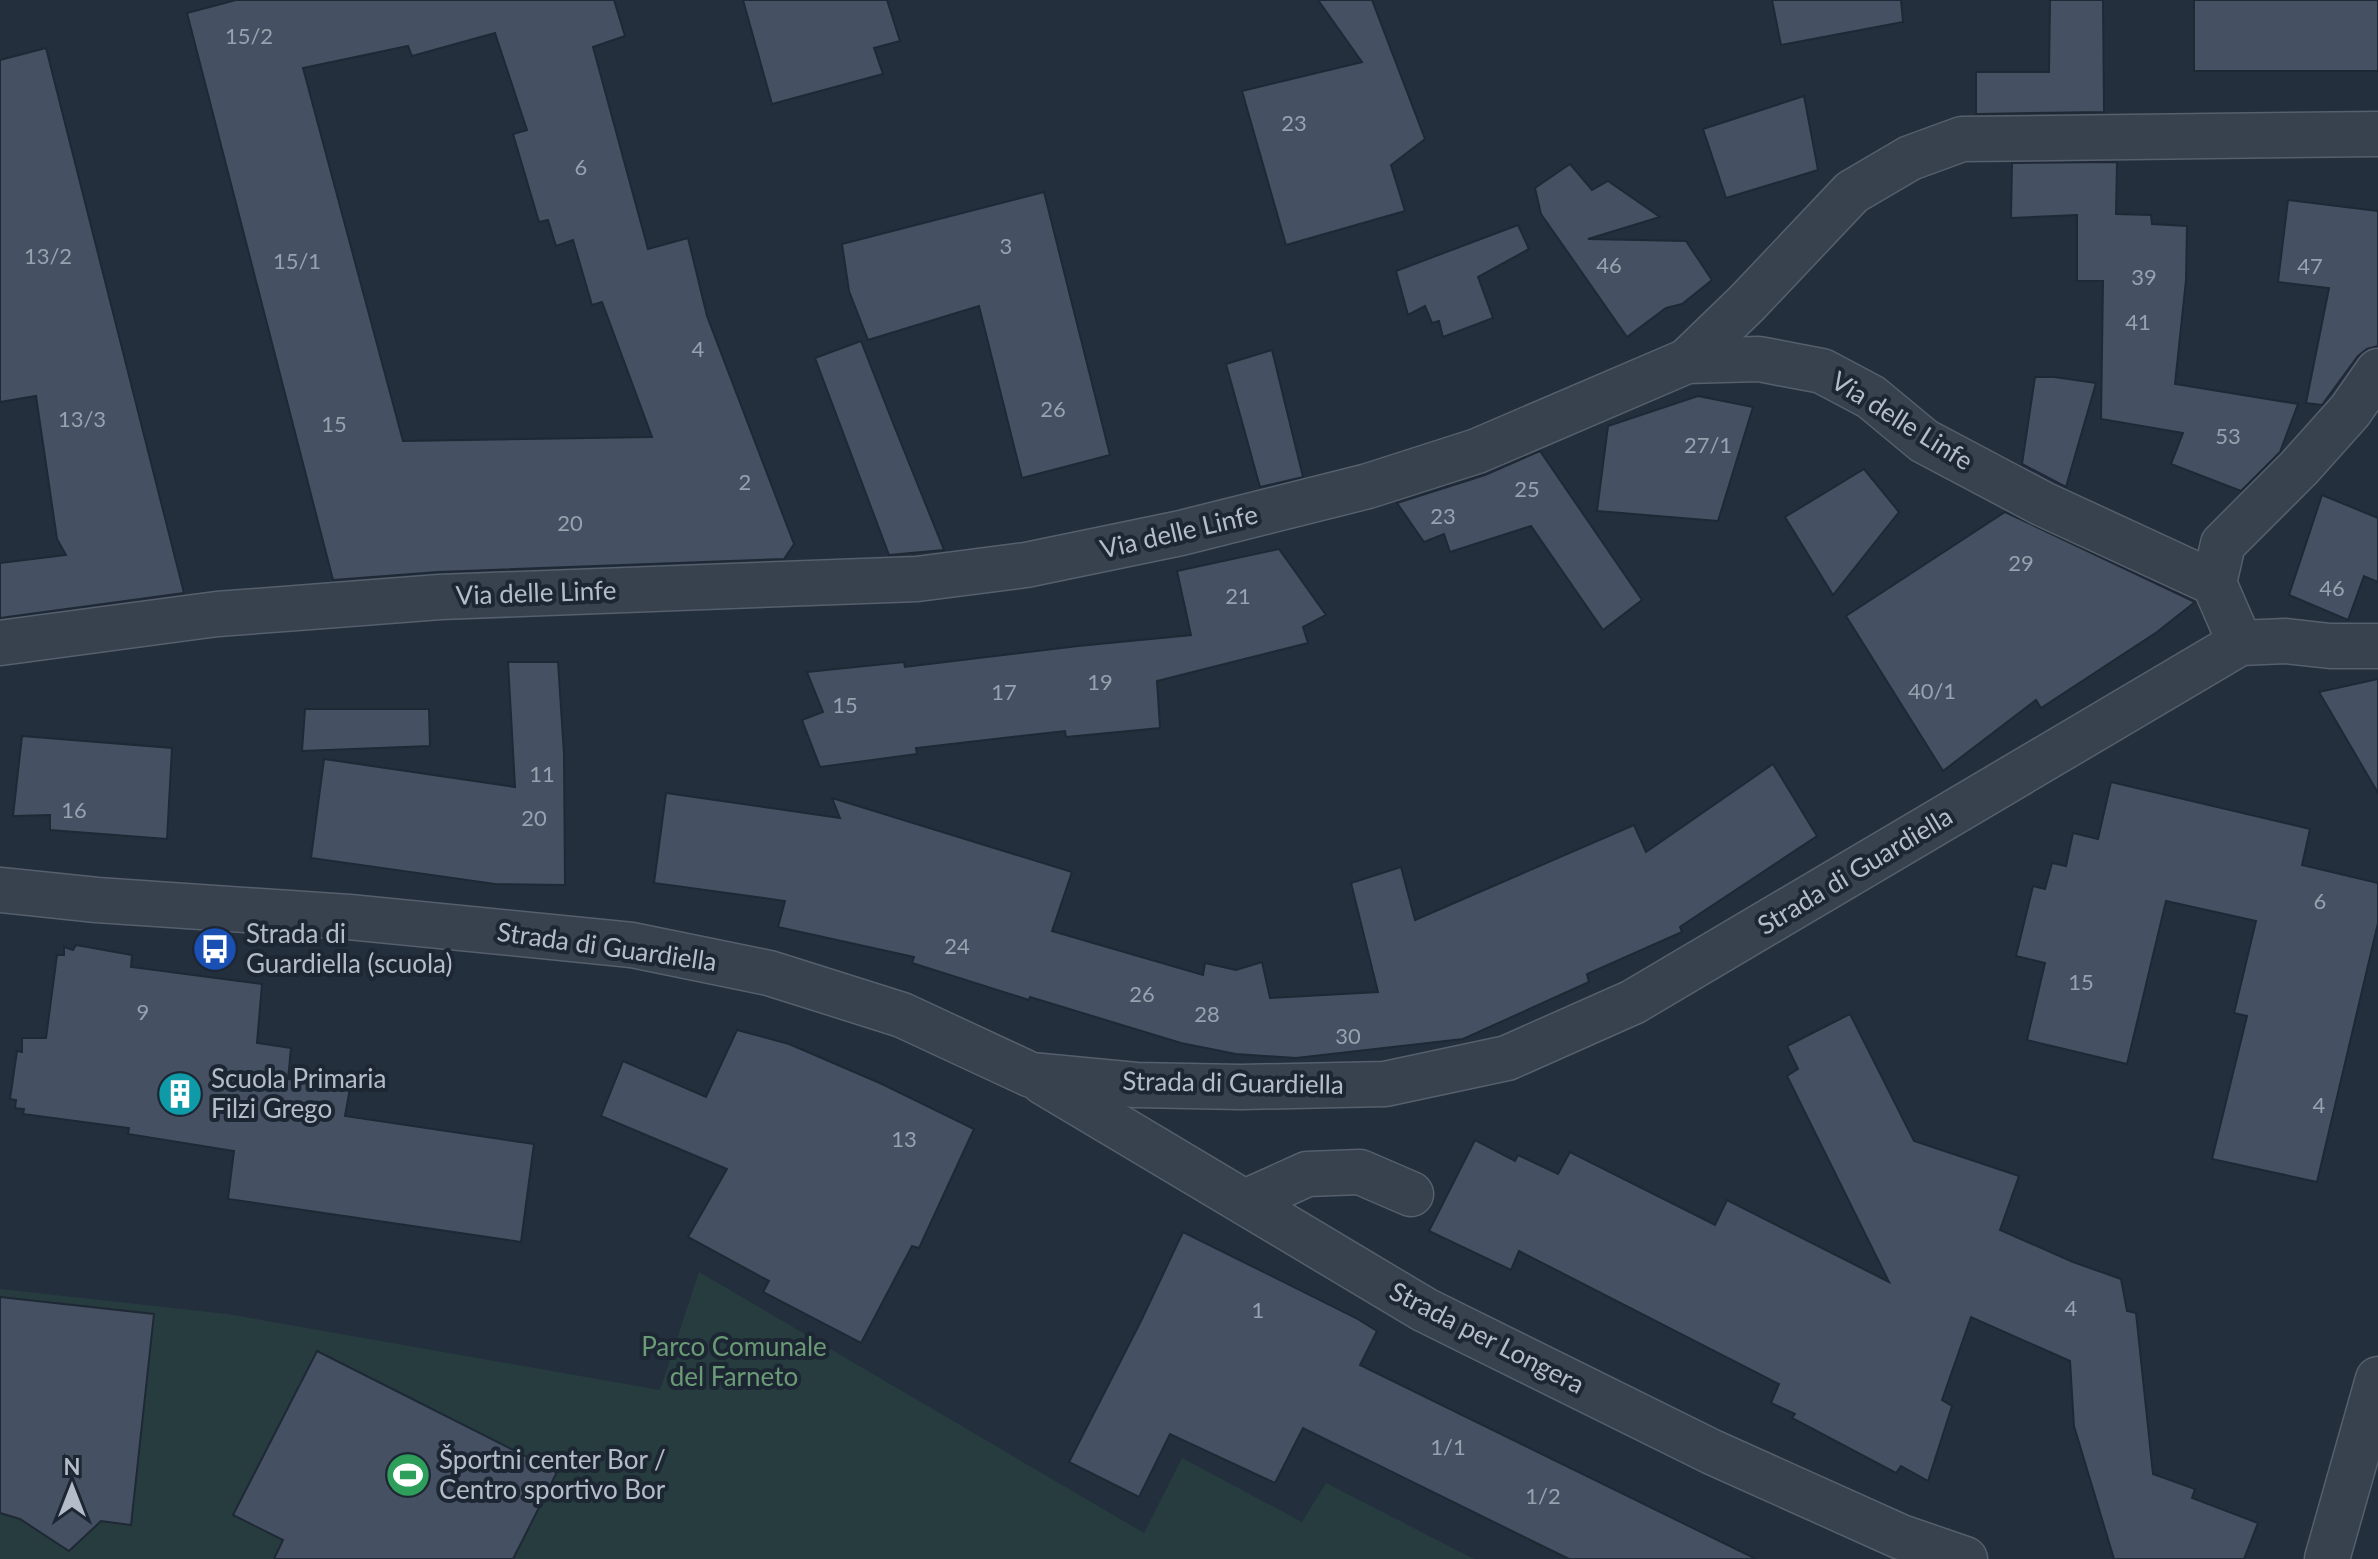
<svg xmlns="http://www.w3.org/2000/svg" width="2378" height="1559" viewBox="0 0 2378 1559" font-family="Lato,sans-serif">
	<style>
		.green { fill: #263c3f }
		.building { fill: #455162; stroke: #1f2835; stroke-width: 2; fill-rule: evenodd }
		.lines { fill: none; stroke-linecap: round; stroke-linejoin: round }
		.minor-casing { stroke: #565f6c; stroke-width: 47 }
		.minor { stroke: #38414e; stroke-width: 44 }
		.labels { text-anchor: middle; stroke-width: 8; stroke-linejoin: round; paint-order: stroke }
		.number-label { font-size: 22px; fill: #98a1af }
		.street-label { font-size: 26px; fill: #b4bcc9; stroke: #1d2633 }
		.poi-label { font-size: 26px; fill: #b4bcc9; stroke: #1d2633; text-anchor: start }
		.park-label { font-size: 26px; fill: #6b9a76; stroke: #1d2633 }
	</style>
	<rect width="100%" height="100%" fill="#242f3e"/>
	<path class="green" d="M699,1272L1144,1533L1182,1458L1302,1522L1326,1483L1474,1559H0V1289L227,1314L660,1390Z"/>
	<g class="building">
		<path d="M236,0H614L625,36L593,47L648,249L688,238L707,316L794,544L784,559L438,572L333,580L187,13ZM495,33L527,130L513,134L539,222L548,220L556,246L573,240L592,305L602,302L652,437L403,441L303,68L408,46L412,56Z"/>
		<path d="M743,0H887L900,41L874,48L883,74L772,104Z"/>
		<path d="M1318,0H1372L1425,139L1391,165L1405,211L1286,245L1242,91L1362,62Z"/>
		<path d="M1772,0H1901L1903,22L1781,45Z"/>
		<path d="M2050,0H2103L2104,112L1976,114V72H2049Z"/>
		<rect x="2194" y="0" width="184" height="71"/>
		<path d="M46,48L184,593L0,618V563L66,555L57,539L36,396L0,402V60Z"/>
		<path d="M1804,96L1818,170L1726,198L1703,129Z"/>
		<path d="M2117,162L2116,214L2151,215L2152,224L2187,226L2186,280L2175,384L2298,404L2280,452L2241,491L2171,464L2183,433L2101,419L2103,281H2077V215L2011,218L2012,163Z"/>
		<path d="M1570,164L1592,190L1608,181L1660,217L1588,239L1686,241L1712,280L1682,304L1666,308L1627,337L1541,214L1535,188Z"/>
		<path d="M1044,192L1110,455L1022,478L979,306L868,340L849,291L842,244Z"/>
		<path d="M2288,200L2378,211V346L2367,349L2358,356L2322,405L2306,403L2329,288L2278,282Z"/>
		<path d="M1518,225L1529,249L1478,277L1493,318L1443,337L1439,321L1432,323L1425,306L1408,315L1396,271Z"/>
		<path d="M861,341L891,418L944,550L889,555L815,358Z"/>
		<path d="M1272,350L1303,477L1260,487L1226,364Z"/>
		<path d="M2035,377H2054L2096,383L2066,487L2022,464Z"/>
		<path d="M1698,396L1753,407L1718,521L1597,511L1608,426Z"/>
		<path d="M1540,451L1642,600L1603,630L1531,526L1450,552L1444,534L1424,542L1397,503L1485,475Z"/>
		<path d="M1864,469L1899,512L1833,595L1785,517Z"/>
		<path d="M2322,495L2378,518V582L2364,576L2348,620L2289,595Z"/>
		<path d="M2005,512L2195,602L2157,632L2041,708L2036,700L1943,771L1846,616Z"/>
		<path d="M1279,549L1326,615L1303,627L1308,643L1157,681L1160,728L1066,737L1065,731L916,748L917,754L820,767L802,720L823,712L807,672L904,662L905,667L1078,646L1191,635L1177,571Z"/>
		<path d="M508,662H558L564,754L565,885L495,884L311,858L324,759L515,787Z"/>
		<path d="M2378,679V793L2319,692Z"/>
		<path d="M305,709H429L430,746L302,751Z"/>
		<path d="M22,736L172,748L167,839L50,830V815L13,816Z"/>
		<path d="M1773,764L1817,836L1680,927L1682,932L1587,974L1589,982L1463,1039L1296,1058L1236,1054L1181,1043L1030,997L1029,1000L912,963L914,957L778,927L785,901L654,883L666,793L840,818L832,798L1072,872L1052,931L1203,975L1205,963L1236,970L1262,962L1270,998L1378,992L1351,883L1401,867L1415,920L1634,825L1646,852Z"/>
		<path d="M2111,782L2310,829L2302,865L2378,883V923L2317,1182L2212,1159L2247,1016L2234,1013L2256,921L2166,901L2127,1064L2027,1040L2045,963L2016,956L2033,886L2045,889L2052,863L2066,866L2073,833L2098,839Z"/>
		<path d="M76,945L132,955L131,967L262,984L257,1043L291,1048L288,1079L350,1088L345,1116L534,1144L521,1242L228,1199L234,1151L128,1134L129,1128L23,1114L24,1109L15,1108L16,1100L10,1099L17,1051L22,1052V1038H46L57,955H64V947L73,950Z"/>
		<path d="M1850,1014L1914,1141L2019,1176L2000,1230L2073,1262L2121,1279L2127,1311L2136,1313L2153,1474L2195,1489L2192,1498L2258,1523L2244,1559H2114L2074,1426L2070,1361L1971,1317L1942,1400L1952,1406L1928,1481L1901,1466L1896,1473L1792,1418L1795,1414L1771,1403L1779,1384L1519,1251L1511,1270L1429,1231L1475,1140L1515,1161L1518,1155L1558,1174L1570,1152L1715,1225L1727,1200L1889,1282L1787,1076L1798,1069L1787,1046Z"/>
		<path d="M737,1030L789,1044L882,1084L974,1129L919,1248L912,1246L861,1343L763,1292L769,1281L688,1237L727,1169L601,1116L623,1061L706,1097Z"/>
		<path d="M1183,1232L1356,1318L1377,1331L1360,1365L1756,1559H1569L1303,1428L1275,1483L1170,1434L1139,1497L1069,1462L1141,1321Z"/>
		<path d="M0,1297L154,1314L131,1525L101,1521L69,1551L20,1519L0,1513Z"/>
		<path d="M317,1351L557,1472L513,1559H274L283,1540L233,1515Z"/>
	</g>
	<g class="lines">
		<g class="minor-casing">
			<g id="minor">
				<path d="M1687,361L1747,303L1852,192L1910,158L1962,139L2378,134"/>
				<path d="M2214,583L2223,544L2299,468L2350,411L2378,371"/>
				<path d="M0,643L217,614L310,607L440,597L917,579L1026,565L1181,533L1368,486L1477,451L1687,361L1759,359L1822,371L1871,397L1924,441L2043,504L2214,583L2240,643"/>
				<path d="M0,890L97,900L349,917L632,945L769,973L902,1015L1031,1075L1136,1085L1241,1087L1385,1084L1507,1058L1633,1002L2240,643L2286,641L2330,646H2378"/>
				<path d="M1043,1082L1425,1310L1712,1452L1901,1537L1965,1559"/>
				<path d="M1245,1202L1307,1174L1360,1172L1411,1194"/>
				<path d="M2327,1559L2378,1379"/>
			</g>
		</g>
		<use href="#minor" class="minor"/>
	</g>
	<defs>
		<g id="bus-disc" transform="scale(2.3)"><circle r="9.5" fill="#1a4fb4" stroke="#1d2633"/><path d="M-5-6H5V4H4V6H2V4H-2V6H-4V4H-5ZM-3.5-4V0h7V-4ZM-3.5 1.2v1.5H-2V1.2ZM2 1.2v1.5H3.5V1.2Z" fill="#fff"/></g>
		<g id="building-disc" transform="scale(2.3)"><circle r="9.5" fill="#0f9aa8" stroke="#1d2633"/><path d="M-4-6H4V6H1V3H-1V6H-4ZM-2.5-4.3h1.7v1.8h-1.7ZM.8-4.3h1.7v1.8H.8ZM-2.5-1h1.7V.8h-1.7ZM.8-1h1.7V.8H.8Z" fill="#fff"/></g>
		<g id="stadium-disc" transform="scale(2.3)"><circle r="9.5" fill="#2e9e5b" stroke="#1d2633"/><path d="M0-5a6.5 5 0 1 0 0 10a6.5 5 0 1 0 0-10ZM-3.5-1.8h7v3.6h-7Z" fill="#fff"/></g>
	</defs>
	<g fill-rule="evenodd">
		<use href="#bus-disc" x="215" y="949"/>
		<use href="#building-disc" x="180" y="1094"/>
		<use href="#stadium-disc" x="408" y="1475"/>
	</g>
	<g class="labels">
		<g class="number-label">
			<text x="249" y="44">15/2</text>
			<text x="1294" y="131">23</text>
			<text x="581" y="175">6</text>
			<text x="1006" y="254">3</text>
			<text x="48" y="264">13/2</text>
			<text x="297" y="269">15/1</text>
			<text x="1609" y="273">46</text>
			<text x="2310" y="274">47</text>
			<text x="2144" y="285">39</text>
			<text x="2138" y="330">41</text>
			<text x="698" y="357">4</text>
			<text x="1053" y="417">26</text>
			<text x="82" y="427">13/3</text>
			<text x="334" y="432">15</text>
			<text x="2228" y="444">53</text>
			<text x="1708" y="453">27/1</text>
			<text x="745" y="490">2</text>
			<text x="1527" y="497">25</text>
			<text x="1443" y="524">23</text>
			<text x="570" y="531">20</text>
			<text x="2021" y="571">29</text>
			<text x="2332" y="596">46</text>
			<text x="1238" y="604">21</text>
			<text x="1100" y="690">19</text>
			<text x="1932" y="699">40/1</text>
			<text x="1004" y="700">17</text>
			<text x="845" y="713">15</text>
			<text x="542" y="782">11</text>
			<text x="74" y="818">16</text>
			<text x="534" y="826">20</text>
			<text x="2320" y="909">6</text>
			<text x="957" y="954">24</text>
			<text x="2081" y="990">15</text>
			<text x="1142" y="1002">26</text>
			<text x="143" y="1020">9</text>
			<text x="1207" y="1022">28</text>
			<text x="1348" y="1044">30</text>
			<text x="2319" y="1113">4</text>
			<text x="904" y="1147">13</text>
			<text x="2071" y="1316">4</text>
			<text x="1258" y="1318">1</text>
			<text x="1448" y="1455">1/1</text>
			<text x="1543" y="1504">1/2</text>
		</g>
		<g class="street-label">
			<text transform="translate(1902 421) rotate(32)" y="9">Via delle Linfe</text>
			<text transform="translate(1179 532) rotate(-13)" y="9">Via delle Linfe</text>
			<text transform="translate(536 593) rotate(-2)" y="9">Via delle Linfe</text>
			<text transform="translate(1855 871) rotate(-31)" y="9">Strada di Guardiella</text>
			<text transform="translate(607 947) rotate(8)" y="9">Strada di Guardiella</text>
			<text transform="translate(1233 1083) rotate(1)" y="9">Strada di Guardiella</text>
			<text transform="translate(1487 1338) rotate(27)" y="9">Strada per Longera</text>
		</g>
		<g class="poi-label">
			<text x="246" y="943">Strada di<tspan x="246" dy="30">Guardiella (scuola)</tspan></text>
			<text x="211" y="1088">Scuola Primaria<tspan x="211" dy="30">Filzi Grego</tspan></text>
			<text x="439" y="1469">Športni center Bor /<tspan x="439" dy="30">Centro sportivo Bor</tspan></text>
		</g>
		<g class="park-label">
			<text x="734" y="1356">Parco Comunale<tspan x="734" dy="30">del Farneto</tspan></text>
		</g>
	</g>
	<g transform="translate(72 1487)" stroke="#1d2633" stroke-width="6" paint-order="stroke">
	<path d="M0-6L14 30L0 20L-14 30Z" fill="#b4bcc9"/>
	<text y="-12" font-size="22" font-weight="bold" text-anchor="middle" fill="#b4bcc9">N</text>
	</g>
</svg>
